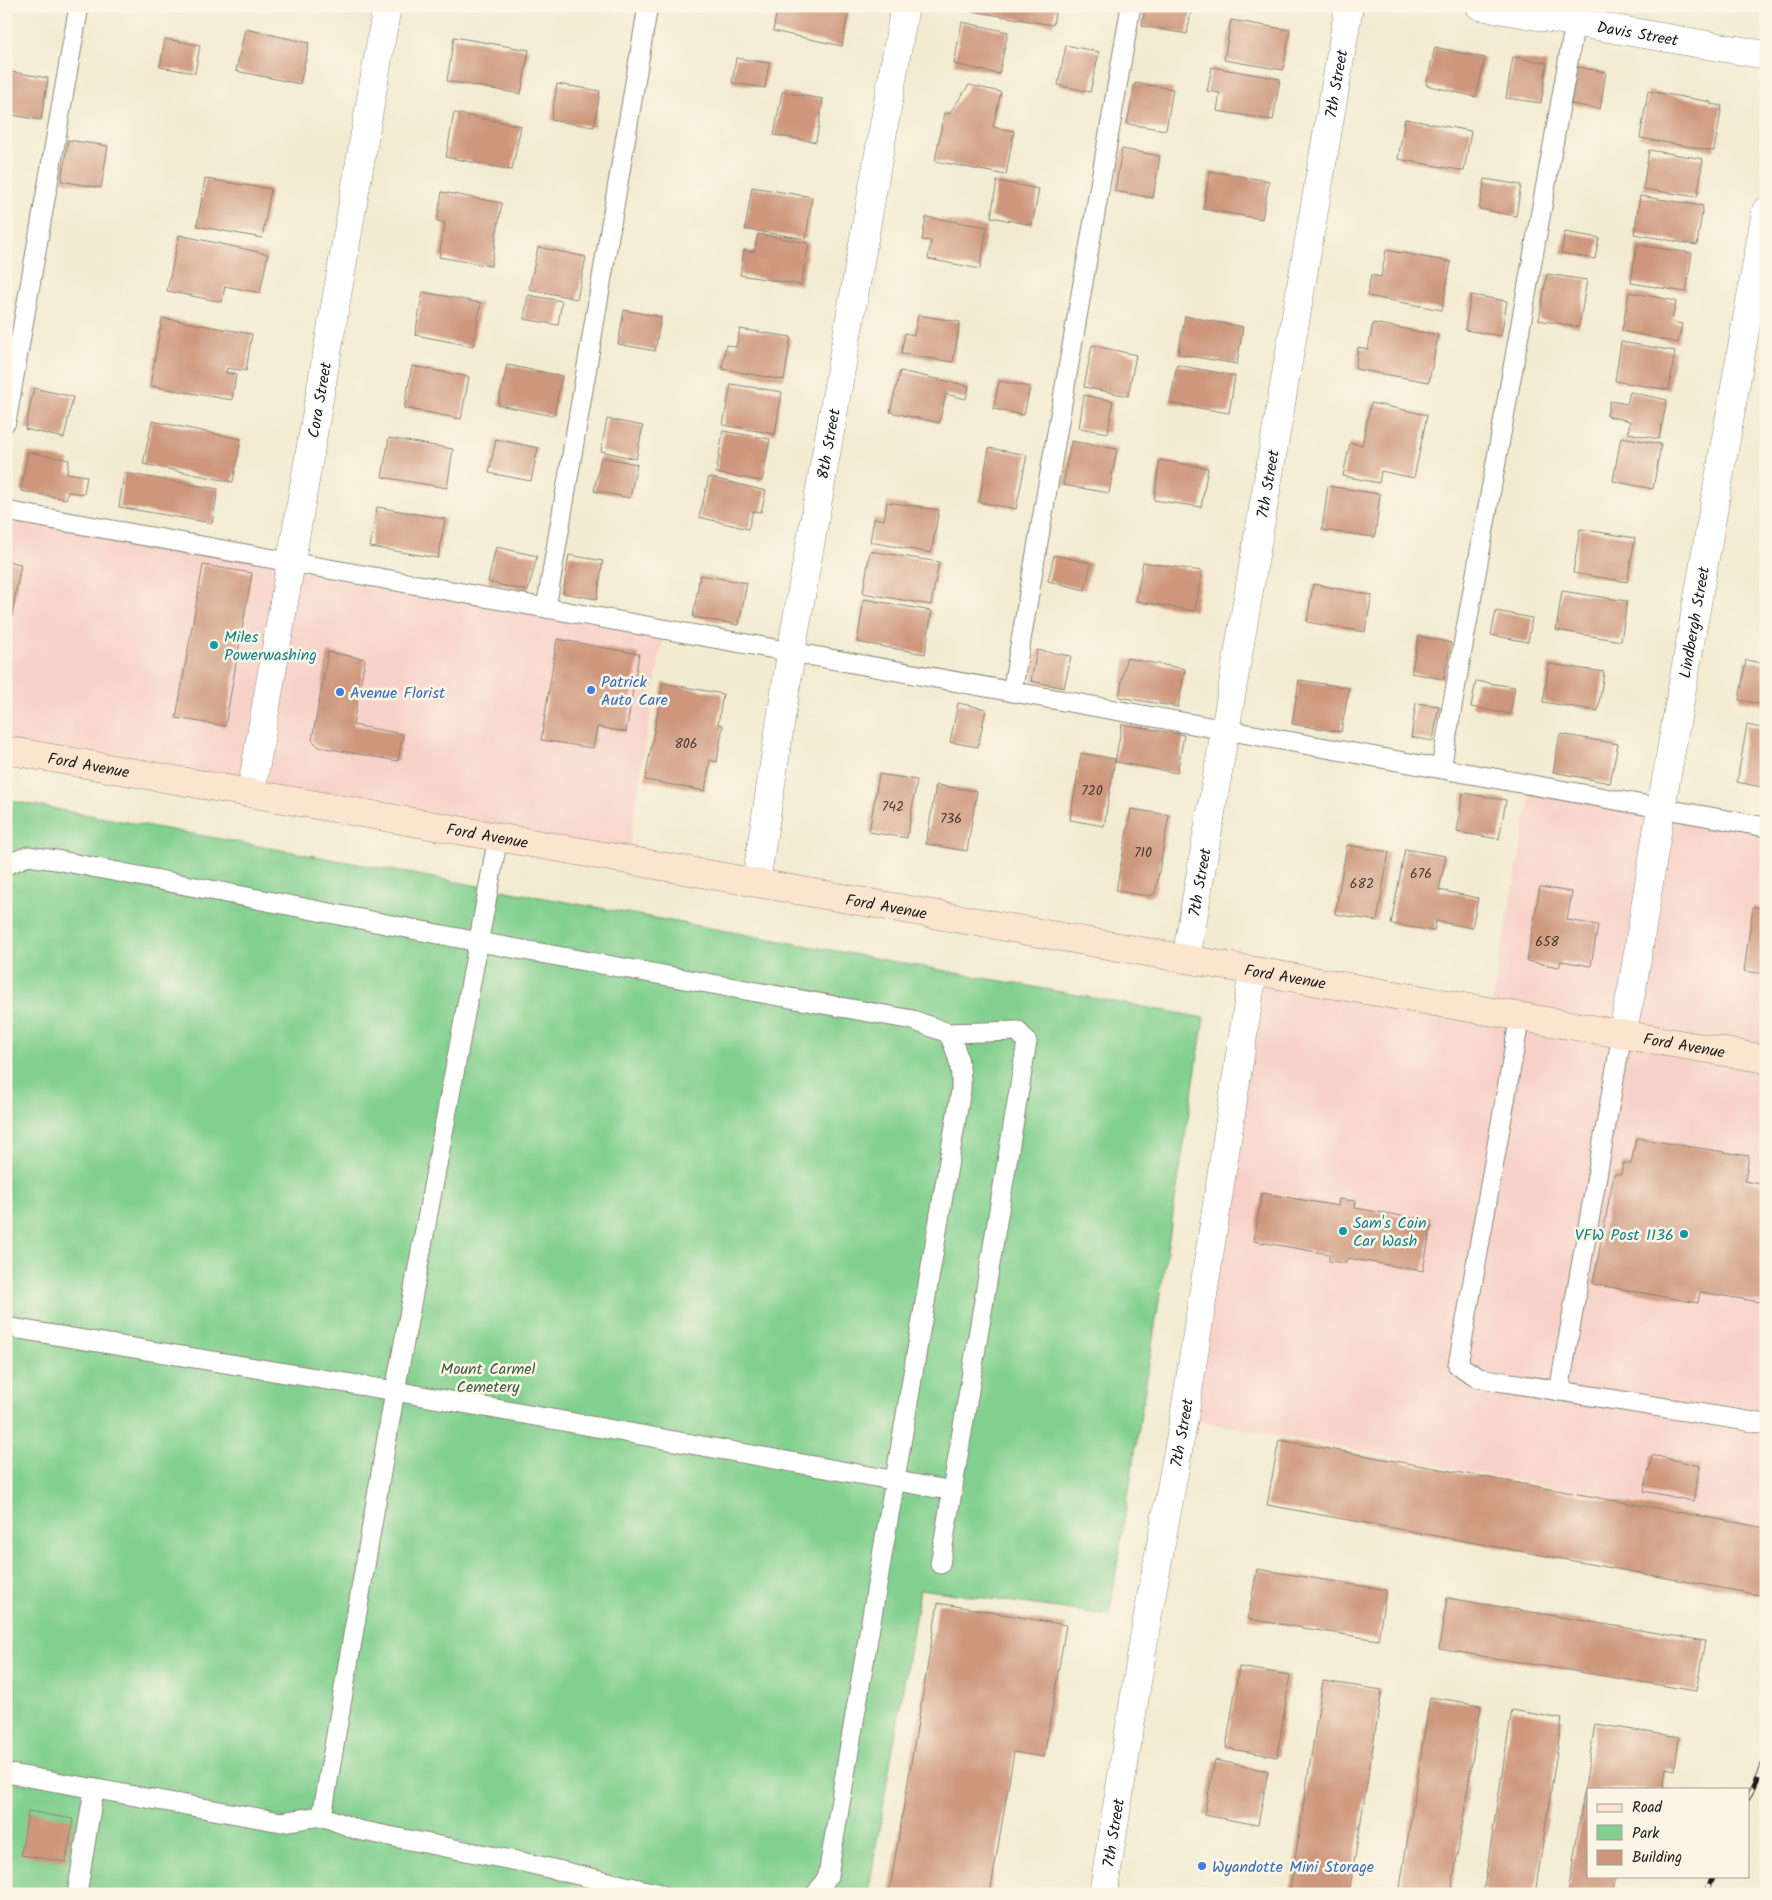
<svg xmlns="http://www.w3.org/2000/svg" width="1772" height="1900" viewBox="0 0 1772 1900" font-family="Kalam,sans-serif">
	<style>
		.built { fill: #f7d1c8 }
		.green { fill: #82d08f; stroke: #4f7656 }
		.building { fill: #ce977d }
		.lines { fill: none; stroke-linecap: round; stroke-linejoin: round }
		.service-casing { stroke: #888476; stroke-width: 21 }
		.minor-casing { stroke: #888476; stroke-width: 29 }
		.secondary-casing { stroke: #888476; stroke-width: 29 }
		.service { stroke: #fff; stroke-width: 19 }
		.minor { stroke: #fff; stroke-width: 28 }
		.secondary { stroke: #fbe5cf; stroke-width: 28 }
		.rail-casing { stroke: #1c1c1c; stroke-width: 5.5 }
		.rail { stroke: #fcf5e5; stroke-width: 4; stroke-dasharray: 11; stroke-linecap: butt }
		.culture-dot { fill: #0f9aa8; stroke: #fcf5e5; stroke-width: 2 }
		.shop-dot { fill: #3f7fe0; stroke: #fcf5e5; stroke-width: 2 }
		.labels { text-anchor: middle; stroke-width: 5; stroke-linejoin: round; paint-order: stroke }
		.number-label { font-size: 14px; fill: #483b34 }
		.street-label { font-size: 16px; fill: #1c1c1c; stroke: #fcf5e5 }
		.culture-label { font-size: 16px; fill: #0d838f; stroke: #fcf5e5; text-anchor: start }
		.shop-label { font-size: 16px; fill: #366cbe; stroke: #fcf5e5; text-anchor: start }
		.park-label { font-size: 16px; fill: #405b44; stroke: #fcf5e5 }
	</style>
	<rect width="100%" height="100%" fill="#fcf5e5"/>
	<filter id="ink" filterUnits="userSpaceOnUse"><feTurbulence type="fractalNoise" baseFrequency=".02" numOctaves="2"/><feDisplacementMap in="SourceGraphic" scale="10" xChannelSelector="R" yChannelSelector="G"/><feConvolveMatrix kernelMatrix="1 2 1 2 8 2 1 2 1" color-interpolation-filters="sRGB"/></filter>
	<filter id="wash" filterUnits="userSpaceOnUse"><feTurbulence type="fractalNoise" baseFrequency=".0096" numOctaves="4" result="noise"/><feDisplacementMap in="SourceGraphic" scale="20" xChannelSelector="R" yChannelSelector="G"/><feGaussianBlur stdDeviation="1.12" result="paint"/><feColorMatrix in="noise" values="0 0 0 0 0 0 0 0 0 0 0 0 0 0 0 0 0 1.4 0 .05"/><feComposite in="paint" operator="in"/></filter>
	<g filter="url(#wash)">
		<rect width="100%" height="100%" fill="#f3ebd1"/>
		<g class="built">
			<path d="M6,512L663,635L627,861L6,750Z"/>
			<path d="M1532,787L1766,826V1528L1184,1418L1253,971L1490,1012Z"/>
		</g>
		<path class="green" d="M6,800L1204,1018L1109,1615L920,1589L868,1894H6Z"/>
		<g id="blocks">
			<g class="building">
				<path d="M289,6H311L310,11Z"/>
				<path d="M778,6H837L849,9L842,46L773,31Z"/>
				<path d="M961,6H1056L1053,25L960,9Z"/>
				<path d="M1145,6H1192L1187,34L1142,26Z"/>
				<path d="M1231,20L1290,30L1283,70L1224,60Z"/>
				<path d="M962,22L1008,32L999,74L954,64Z"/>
				<path d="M245,29L309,43L300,84L236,71Z"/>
				<path d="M454,37L529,50L521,94L447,81Z"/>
				<path d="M165,39L200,45L195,73L160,67Z"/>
				<path d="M1066,45L1099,52L1090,92L1058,85Z"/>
				<path d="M1435,47L1485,58L1476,97L1426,85Z"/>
				<path d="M1513,57L1547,63L1541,103L1506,98Z"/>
				<path d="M736,58L769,63L765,88L732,83Z"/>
				<path d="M1212,67L1280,79L1273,120L1217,111L1220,93L1207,91Z"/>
				<path d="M1577,67L1606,72L1600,109L1571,104Z"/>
				<path d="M6,71L48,78L41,120L6,114Z"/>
				<path d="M1135,83L1173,89L1166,130L1127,124Z"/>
				<path d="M557,84L600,91L594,127L551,120Z"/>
				<path d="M969,85L1001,92L993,127L1014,131L1006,175L935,161L944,113L949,114Z"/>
				<path d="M1648,91L1711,102L1710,104L1722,106L1714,151L1640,138Z"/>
				<path d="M782,92L823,99L816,142L774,135Z"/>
				<path d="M454,113L521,126L512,170L446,157Z"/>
				<path d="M1405,119L1471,131L1464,171L1398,159Z"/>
				<path d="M68,140L108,146L101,188L61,181Z"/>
				<path d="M1122,149L1160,156L1153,198L1115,191Z"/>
				<path d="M1649,150L1703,159L1697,197L1643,189Z"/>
				<path d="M1210,171L1269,181L1262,219L1203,209Z"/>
				<path d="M205,179L271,189L262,238L197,226Z"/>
				<path d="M1485,179L1521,185L1516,216L1479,209Z"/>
				<path d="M997,181L1039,189L1032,225L991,217Z"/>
				<path d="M752,187L812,197L806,239L745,229Z"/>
				<path d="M442,192L502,203L491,266L439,257L445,223L437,221Z"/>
				<path d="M1640,196L1703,206L1697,245L1634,234Z"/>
				<path d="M926,217L987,227L980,269L928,259L931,241L922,240Z"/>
				<path d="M1565,232L1599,238L1595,259L1561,253Z"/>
				<path d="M758,234L809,243L801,285L740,275L744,250L754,252Z"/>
				<path d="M179,235L268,254L260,293L225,286L222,302L167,291Z"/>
				<path d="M1637,245L1692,253L1686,292L1631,283Z"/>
				<path d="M538,247L586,257L577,299L529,289Z"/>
				<path d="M1386,250L1451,262L1442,310L1367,296L1371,275L1381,277Z"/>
				<path d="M1547,274L1587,280L1579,327L1539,320Z"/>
				<path d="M423,292L481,303L473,346L415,335Z"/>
				<path d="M1629,292L1676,301L1672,322L1682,324L1678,343L1622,331Z"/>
				<path d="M528,295L562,301L558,325L524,319Z"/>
				<path d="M1471,295L1507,301L1501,336L1465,330Z"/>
				<path d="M624,310L661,317L655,351L618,344Z"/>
				<path d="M918,315L960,322L953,362L901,354L905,333L914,335Z"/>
				<path d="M1185,316L1243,327L1237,364L1178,354Z"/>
				<path d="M162,318L252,334L246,371L227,368L226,373L236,374L232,400L150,386Z"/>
				<path d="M1373,323L1438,335L1429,382L1355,369L1358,347L1368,349Z"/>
				<path d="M740,329L791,337L784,380L722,369L726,345L736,347Z"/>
				<path d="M1621,342L1675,351L1669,390L1615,381Z"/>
				<path d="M1092,345L1136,355L1128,396L1084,387Z"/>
				<path d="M507,365L562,376L554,416L498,405Z"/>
				<path d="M1177,365L1235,376L1229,413L1170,403Z"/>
				<path d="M412,366L469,377L461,419L404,408Z"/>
				<path d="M900,371L969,386L966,399L946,394L939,423L890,412Z"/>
				<path d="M999,381L1030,387L1024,415L993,409Z"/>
				<path d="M731,384L782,392L775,434L723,425Z"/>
				<path d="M34,388L73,397L64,438L25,429Z"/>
				<path d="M1630,392L1667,400L1659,439L1628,433L1630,421L1607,416L1610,401L1627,404Z"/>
				<path d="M1084,395L1113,401L1108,433L1079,428Z"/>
				<path d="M1371,403L1427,415L1414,478L1381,471L1379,483L1343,476L1350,443L1362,445Z"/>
				<path d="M607,419L643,426L636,459L601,451Z"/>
				<path d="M152,421L241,439L233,482L143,464Z"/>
				<path d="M723,431L770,439L762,481L716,473Z"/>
				<path d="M1621,437L1661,444L1653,489L1613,481Z"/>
				<path d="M389,438L453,449L447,488L382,477Z"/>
				<path d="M496,439L538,448L531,481L489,473Z"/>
				<path d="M1071,441L1117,449L1109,493L1063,485Z"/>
				<path d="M989,448L1027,455L1016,509L979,502Z"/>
				<path d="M28,452L69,460L67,473L87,476L84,494L68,492L66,499L21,491Z"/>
				<path d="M601,457L637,464L630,498L594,491Z"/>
				<path d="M1160,460L1208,468L1201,507L1154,500Z"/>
				<path d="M124,473L218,489L212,523L119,507Z"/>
				<path d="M709,477L766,491L761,512L753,511L748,529L699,517Z"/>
				<path d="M1328,486L1380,494L1375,537L1322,530Z"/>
				<path d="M887,502L939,510L931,553L870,542L874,518L884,520Z"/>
				<path d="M377,507L445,519L438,558L370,547Z"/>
				<path d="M1580,529L1635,538L1627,582L1573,573Z"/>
				<path d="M496,547L537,556L528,591L488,582Z"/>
				<path d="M870,551L939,562L931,605L863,593Z"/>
				<path d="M569,555L603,561L597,599L563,593Z"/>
				<path d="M1054,555L1091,563L1085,590L1048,581Z"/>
				<path d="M6,561L21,564L9,632H6Z"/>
				<path d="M1143,562L1202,571L1195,611L1136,601Z"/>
				<path d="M203,565L252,573L225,726L176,718Z"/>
				<path d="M700,575L747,583L739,625L693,617Z"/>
				<path d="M1313,584L1372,595L1365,632L1307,622Z"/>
				<path d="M1562,591L1627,601L1621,641L1556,630Z"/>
				<path d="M864,599L932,611L925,654L857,642Z"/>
				<path d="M1496,611L1532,618L1528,642L1491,635Z"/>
				<path d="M1419,636L1451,643L1444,679L1411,673Z"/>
				<path d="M557,639L639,654L626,732L597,727L593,748L541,740Z"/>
				<path d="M1037,650L1071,656L1064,688L1031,681Z"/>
				<path d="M328,652L365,659L353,725L403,734L398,761L319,747L312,740Z"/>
				<path d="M1126,658L1185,669L1178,707L1119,697Z"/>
				<path d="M1746,660L1766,664V705L1739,700Z"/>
				<path d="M1549,664L1604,672L1598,711L1543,702Z"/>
				<path d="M1299,680L1349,688L1341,732L1292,724Z"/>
				<path d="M1476,681L1515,687L1510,714L1471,707Z"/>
				<path d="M663,683L723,694L718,724L723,725L717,762L710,760L705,791L645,780Z"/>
				<path d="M958,703L986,709L978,747L950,742Z"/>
				<path d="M1416,703L1439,706L1433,741L1411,737Z"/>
				<path d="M1122,724L1184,735L1177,773L1115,762Z"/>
				<path d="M1747,725L1766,729V788L1737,782Z"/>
				<path d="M1560,734L1618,744L1610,783L1553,772Z"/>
				<path d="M1081,753L1115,759L1104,826L1070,820Z"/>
				<path d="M879,774L917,780L907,838L869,832Z"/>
				<path d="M936,785L977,791L967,851L926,844Z"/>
				<path d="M1463,793L1506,800L1499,839L1457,832Z"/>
				<path d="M1131,809L1169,815L1156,889L1154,894L1148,896L1116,891Z"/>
				<path d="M1347,845L1389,852L1377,921L1335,914Z"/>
				<path d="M1405,849L1446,856L1439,890L1478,898L1472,928L1436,921L1434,931L1391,924Z"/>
				<path d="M1540,887L1572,892L1567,920L1598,925L1591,966L1561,961L1559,967L1527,961Z"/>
				<path d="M1753,907L1766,908V974L1744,971Z"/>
				<path d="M1636,1138L1749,1156L1745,1181L1766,1185V1303L1700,1292L1698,1303L1593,1284L1614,1174H1621L1623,1163L1631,1164Z"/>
				<path d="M1262,1193L1338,1206L1339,1199L1356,1201L1355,1208L1432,1221L1423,1271L1347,1258L1346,1263L1329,1261V1254L1254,1241Z"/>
				<path d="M1279,1440L1766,1528L1765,1596L1267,1505Z"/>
				<path d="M1652,1455L1700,1466L1693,1501L1644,1491Z"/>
				<path d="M1257,1569L1386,1590L1378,1640L1248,1619Z"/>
				<path d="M1447,1598L1705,1641L1696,1691L1439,1649Z"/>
				<path d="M938,1603L1066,1625L1044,1757L1014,1752L990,1894H889Z"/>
				<path d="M1239,1667L1290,1675L1277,1757L1226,1748Z"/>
				<path d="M1323,1681L1382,1690L1349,1894H1310L1290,1890Z"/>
				<path d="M1430,1697L1481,1705L1451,1894H1399Z"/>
				<path d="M1512,1710L1562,1719L1535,1894H1483Z"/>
				<path d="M1595,1724L1679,1737L1675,1770L1666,1768L1663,1789H1588V1876H1615L1613,1894H1568Z"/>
				<path d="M1215,1760L1268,1771L1258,1825L1204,1815Z"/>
				<path d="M28,1811L73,1819L66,1862L21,1855Z"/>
			</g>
		</g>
	</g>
	<g filter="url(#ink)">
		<use href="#blocks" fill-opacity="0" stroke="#888476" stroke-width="1"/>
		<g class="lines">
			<g class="service-casing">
				<g id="service">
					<path d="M6,422L79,6"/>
					<path d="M6,511L1766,827"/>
					<path d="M546,608L648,6"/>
					<path d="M1012,692L1131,6"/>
					<path d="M1441,768L1578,6"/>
					<path d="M6,865L28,856L56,860L479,942L913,1020L948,1033L1018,1031L1027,1042L940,1564"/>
					<path d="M1520,1016L1458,1365L1479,1378L1766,1424"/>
					<path d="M6,1327L395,1391L953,1491"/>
					<path d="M1559,1391L1622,1034"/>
					<path d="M6,1773L281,1822L322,1816L358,1830L527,1863L660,1894"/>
					<path d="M322,1816L395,1391L498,837"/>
					<path d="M77,1894L94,1789"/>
					<path d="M816,1894L828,1876L831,1857L961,1090C962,1068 958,1052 948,1033"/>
				</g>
			</g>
			<g class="minor-casing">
				<g id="minor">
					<path id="s1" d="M1480,6L1766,55"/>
					<path id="s2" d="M251,793L387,6"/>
					<path id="s3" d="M756,882L791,653L905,6"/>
					<path id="s4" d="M1186,959L1349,6"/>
					<path id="s5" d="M1622,1034L1632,989L1661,808L1766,211"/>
					<path id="s6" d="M1103,1894L1147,1620L1184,1418L1253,971"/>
				</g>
			</g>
			<g class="secondary-casing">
				<g id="secondary">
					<path id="s7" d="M6,750L1186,959L1766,1059"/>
				</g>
			</g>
			<use href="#service" class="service"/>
			<use href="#minor" class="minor"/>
			<use href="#secondary" class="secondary"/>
			<g class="rail-casing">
				<g id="rail">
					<path d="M1748,1798L1766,1759"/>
					<path d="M1706,1894L1713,1876"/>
				</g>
			</g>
			<use href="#rail" class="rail"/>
		</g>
	</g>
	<g class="culture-dot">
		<circle cx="214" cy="645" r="5"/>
		<circle cx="1343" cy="1231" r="5"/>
		<circle cx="1684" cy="1234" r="5"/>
	</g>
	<g class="shop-dot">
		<circle cx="591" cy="690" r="5"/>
		<circle cx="340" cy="692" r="5"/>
		<circle cx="1202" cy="1866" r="5"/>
	</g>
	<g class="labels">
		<g class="number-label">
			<text x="686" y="748">806</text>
			<text x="1092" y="795">720</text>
			<text x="893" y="811">742</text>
			<text x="951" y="823">736</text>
			<text x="1143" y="857">710</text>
			<text x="1421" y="878">676</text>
			<text x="1362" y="888">682</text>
			<text x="1547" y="946">658</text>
		</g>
		<g class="street-label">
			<text dy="6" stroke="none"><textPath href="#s1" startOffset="160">Davis Street</textPath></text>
			<text dy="6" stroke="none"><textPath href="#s4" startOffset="888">7th Street</textPath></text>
			<text dy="6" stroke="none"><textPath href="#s2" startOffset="399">Cora Street</textPath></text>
			<text dy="6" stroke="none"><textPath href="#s3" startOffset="444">8th Street</textPath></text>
			<text dy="6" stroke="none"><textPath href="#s4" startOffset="482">7th Street</textPath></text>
			<text dy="6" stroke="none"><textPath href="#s5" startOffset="418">Lindbergh Street</textPath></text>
			<text dy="6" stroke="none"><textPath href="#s7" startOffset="84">Ford Avenue</textPath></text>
			<text dy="6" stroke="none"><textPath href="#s7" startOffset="489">Ford Avenue</textPath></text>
			<text dy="6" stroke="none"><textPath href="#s4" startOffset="78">7th Street</textPath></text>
			<text dy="6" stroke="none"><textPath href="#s7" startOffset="894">Ford Avenue</textPath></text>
			<text dy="6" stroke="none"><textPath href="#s7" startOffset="1299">Ford Avenue</textPath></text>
			<text dy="6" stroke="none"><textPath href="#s7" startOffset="1704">Ford Avenue</textPath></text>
			<text dy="6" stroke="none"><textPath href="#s6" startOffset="468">7th Street</textPath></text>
			<text dy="6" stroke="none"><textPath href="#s6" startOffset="62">7th Street</textPath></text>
		</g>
		<g class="culture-label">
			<text x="224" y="642">Miles<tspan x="224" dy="18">Powerwashing</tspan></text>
			<text x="1353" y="1228">Sam's Coin<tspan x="1353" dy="18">Car Wash</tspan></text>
			<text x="1674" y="1240" text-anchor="end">VFW Post 1136</text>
		</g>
		<g class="shop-label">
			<text x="601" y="687">Patrick<tspan x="601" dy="18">Auto Care</tspan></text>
			<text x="350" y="698">Avenue Florist</text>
			<text x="1212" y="1872">Wyandotte Mini Storage</text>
		</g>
		<g class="park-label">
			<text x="488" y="1374">Mount Carmel<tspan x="488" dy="18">Cemetery</tspan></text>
		</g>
	</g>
	<rect width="1772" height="1900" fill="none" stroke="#fcf5e5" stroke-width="25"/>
	<rect x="1587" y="1788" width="162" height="90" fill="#fcf5e5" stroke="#a29e95"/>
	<rect x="1597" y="1804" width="25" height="8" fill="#fbe5cf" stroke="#a29e95"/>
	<text x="1632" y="1812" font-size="15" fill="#1c1c1c">Road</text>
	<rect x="1597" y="1825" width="25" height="15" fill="#82d08f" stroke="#a29e95"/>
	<text x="1632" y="1838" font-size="15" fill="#1c1c1c">Park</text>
	<rect x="1597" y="1850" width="25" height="15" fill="#ce977d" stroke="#a29e95"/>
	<text x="1632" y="1862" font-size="15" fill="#1c1c1c">Building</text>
</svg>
